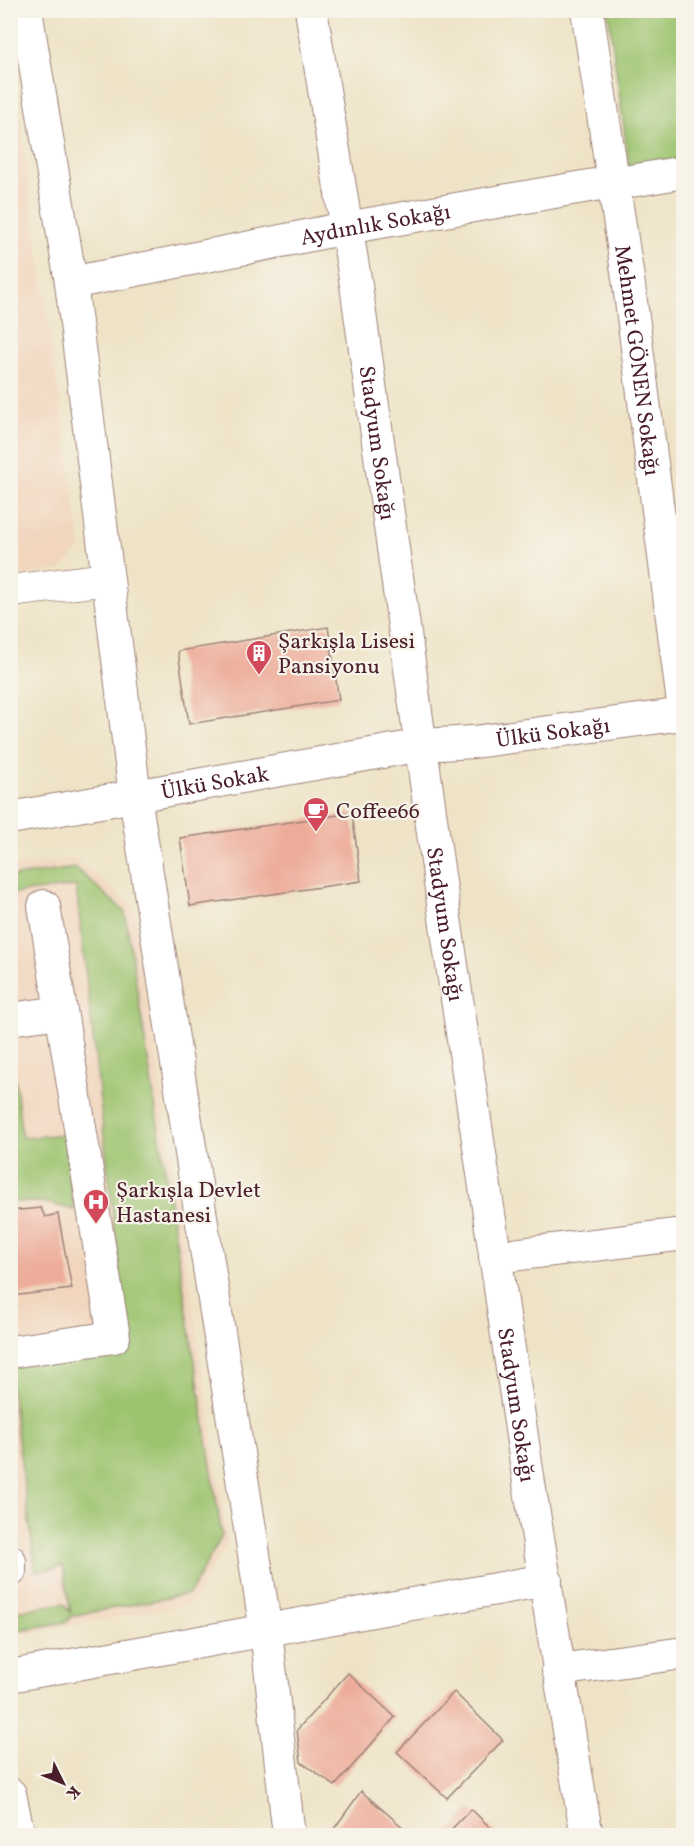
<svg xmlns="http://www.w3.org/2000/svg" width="694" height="1846" viewBox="0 0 694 1846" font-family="Vollkorn,serif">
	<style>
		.built { fill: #f1d5bd }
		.green { fill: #9cc36e; stroke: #73714c; stroke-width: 1.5 }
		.building { fill: #edac9a }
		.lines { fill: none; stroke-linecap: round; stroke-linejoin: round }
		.minor-casing { stroke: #9c8178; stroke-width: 34 }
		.minor { stroke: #fff; stroke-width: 32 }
		.labels { text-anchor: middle; stroke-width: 4.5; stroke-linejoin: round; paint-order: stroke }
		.street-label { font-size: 22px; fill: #4a1f2b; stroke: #f7f3e8 }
		.poi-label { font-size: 22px; fill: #4a1f2b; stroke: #f7f3e8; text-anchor: start }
	</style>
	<rect width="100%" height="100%" fill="#f7f3e8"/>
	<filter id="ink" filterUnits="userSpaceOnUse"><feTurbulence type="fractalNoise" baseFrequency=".0167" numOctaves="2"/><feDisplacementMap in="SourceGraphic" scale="12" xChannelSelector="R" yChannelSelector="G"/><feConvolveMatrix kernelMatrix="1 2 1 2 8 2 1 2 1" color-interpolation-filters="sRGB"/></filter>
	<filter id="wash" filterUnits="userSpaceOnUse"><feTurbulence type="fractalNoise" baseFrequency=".008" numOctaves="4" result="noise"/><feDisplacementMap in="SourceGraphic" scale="24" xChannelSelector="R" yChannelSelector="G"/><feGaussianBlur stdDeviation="1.35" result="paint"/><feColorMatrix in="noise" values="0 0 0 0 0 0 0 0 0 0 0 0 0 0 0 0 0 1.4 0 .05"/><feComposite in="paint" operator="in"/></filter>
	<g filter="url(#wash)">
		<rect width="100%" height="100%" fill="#eee3c6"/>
		<g class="built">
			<path d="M10,52L81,548L60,570L10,577Z"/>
			<path d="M75,858L134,908L228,1542L191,1604L11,1636L10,867Z"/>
		</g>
		<g class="green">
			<path d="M608,11H683V172L631,181Z"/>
			<path d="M76,868L125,912L222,1536L189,1594L71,1616L67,1622L11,1631V1612L64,1603L71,1613L63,1566L36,1572L11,1388V1365L127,1342L76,886L11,894L10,877Z"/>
			<path d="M11,1039L22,1138L64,1134L74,1210L43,1202H11Z"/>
		</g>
		<g id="blocks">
			<g class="building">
				<path d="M328,627L339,700L189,724L178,651Z"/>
				<path d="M352,813L361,881L190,906L180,838Z"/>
				<path d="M41,1208L45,1217L58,1214L72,1289L10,1296V1211Z"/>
				<path d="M348,1673L395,1717L335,1786L301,1762L297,1730Z"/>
				<path d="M454,1692L503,1740L447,1798L397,1752Z"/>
				<path d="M361,1791L413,1836H329Z"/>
				<path d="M471,1809L499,1836H445Z"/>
			</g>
		</g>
	</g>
	<g filter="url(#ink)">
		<use href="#blocks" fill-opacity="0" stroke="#9c8178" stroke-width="1.5"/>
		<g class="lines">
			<g class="minor-casing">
				<g id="minor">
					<path d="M26,10L71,283L135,796L266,1631L289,1836"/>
					<path id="s1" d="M311,10L356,285L445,918L530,1490C550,1605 566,1721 587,1836"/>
					<path id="s2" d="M587,10L628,278L684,711"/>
					<path id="s3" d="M71,283L346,228L612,182L631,181L684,172"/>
					<path d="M10,591L108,579"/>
					<path id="s4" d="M10,818L422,745L474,742L684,714"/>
					<path d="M10,1019L61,1012"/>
					<path d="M495,1257L684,1234"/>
					<path d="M10,1352L114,1337L44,906"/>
					<path d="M10,1561V1571"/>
					<path d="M558,1670L684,1653"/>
					<path d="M10,1676L546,1580"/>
					<path d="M10,1794L19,1836"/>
				</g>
			</g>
			<use href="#minor" class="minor"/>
		</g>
	</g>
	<defs>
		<g id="building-pin" transform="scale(1.35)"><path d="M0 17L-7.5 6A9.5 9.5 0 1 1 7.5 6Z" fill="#d1495b" stroke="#f7f3e8"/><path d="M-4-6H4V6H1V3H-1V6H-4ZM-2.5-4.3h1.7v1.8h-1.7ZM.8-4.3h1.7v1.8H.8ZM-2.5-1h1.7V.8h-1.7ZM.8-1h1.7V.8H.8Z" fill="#fff"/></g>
		<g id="cafe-pin" transform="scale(1.35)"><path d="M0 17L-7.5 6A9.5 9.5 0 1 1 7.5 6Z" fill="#d1495b" stroke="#f7f3e8"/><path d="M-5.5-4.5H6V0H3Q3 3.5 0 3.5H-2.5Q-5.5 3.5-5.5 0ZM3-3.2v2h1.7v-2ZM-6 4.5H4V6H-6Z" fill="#fff"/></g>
		<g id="hospital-pin" transform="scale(1.35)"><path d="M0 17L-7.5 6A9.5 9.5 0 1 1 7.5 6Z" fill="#d1495b" stroke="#f7f3e8"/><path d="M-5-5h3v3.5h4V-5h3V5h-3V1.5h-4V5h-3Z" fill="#fff"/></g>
	</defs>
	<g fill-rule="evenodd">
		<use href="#building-pin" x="259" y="653"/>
		<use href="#cafe-pin" x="316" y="810"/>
		<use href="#hospital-pin" x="96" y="1202"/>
	</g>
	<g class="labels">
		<g class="street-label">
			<text dy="8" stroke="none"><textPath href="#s3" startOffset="310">Aydınlık Sokağı</textPath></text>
			<text dy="8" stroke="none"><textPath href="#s2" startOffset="354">Mehmet GÖNEN Sokağı</textPath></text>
			<text dy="8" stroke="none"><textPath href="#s1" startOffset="438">Stadyum Sokağı</textPath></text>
			<text dy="8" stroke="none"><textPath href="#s4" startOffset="550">Ülkü Sokağı</textPath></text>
			<text dy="8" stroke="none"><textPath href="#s4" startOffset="208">Ülkü Sokak</textPath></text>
			<text dy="8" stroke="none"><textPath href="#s1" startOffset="924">Stadyum Sokağı</textPath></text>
			<text dy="8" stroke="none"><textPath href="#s1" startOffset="1410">Stadyum Sokağı</textPath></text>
		</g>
		<g class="poi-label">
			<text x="278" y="648">Şarkışla Lisesi<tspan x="278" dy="25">Pansiyonu</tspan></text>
			<text x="336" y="818">Coffee66</text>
			<text x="116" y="1197">Şarkışla Devlet<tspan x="116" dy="25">Hastanesi</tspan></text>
		</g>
	</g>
	<rect width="694" height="1846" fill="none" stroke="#f7f3e8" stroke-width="36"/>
	<g transform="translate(63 1783) rotate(133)" stroke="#f7f3e8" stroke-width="4.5" paint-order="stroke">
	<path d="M0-4.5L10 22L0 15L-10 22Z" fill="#4a1f2b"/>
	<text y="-9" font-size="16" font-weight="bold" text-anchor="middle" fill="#4a1f2b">K</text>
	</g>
</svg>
